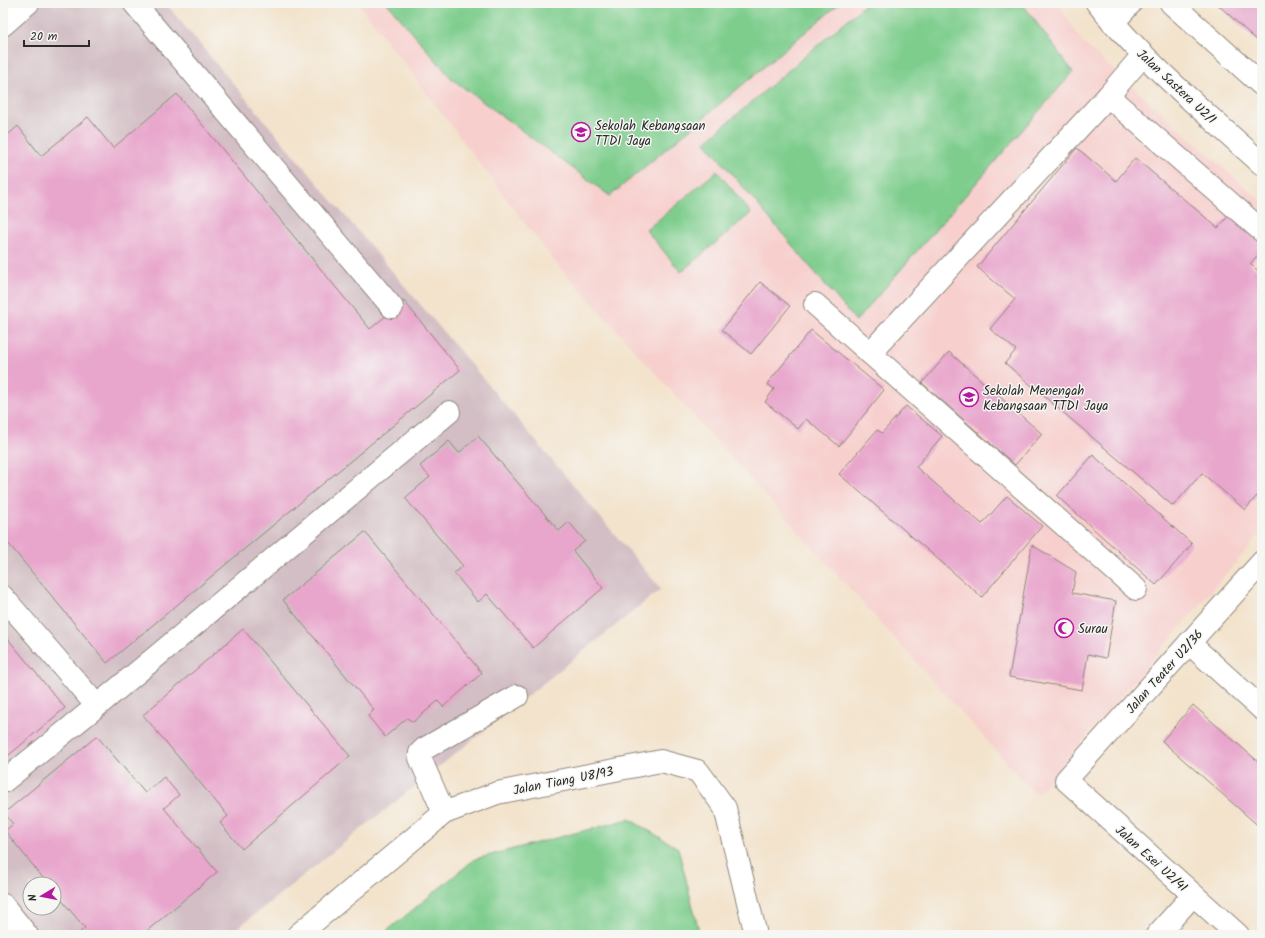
<svg xmlns="http://www.w3.org/2000/svg" width="1265" height="938" viewBox="0 0 1265 938" font-family="Kalam,sans-serif">
	<style>
		.built { fill: #f7d0ce }
		.industrial { fill: #d2bec4; fill-rule: evenodd }
		.green { fill: #7ecd8d; stroke: #547c5c }
		.building { fill: #e8a6cc }
		.lines { fill: none; stroke-linecap: round; stroke-linejoin: round }
		.minor-casing { stroke: #8f877c; stroke-width: 24 }
		.minor { stroke: #fff; stroke-width: 22 }
		.labels { text-anchor: middle; stroke-width: 3; stroke-linejoin: round; paint-order: stroke }
		.street-label { font-size: 13px; fill: #2b2b2b; stroke: #f6f6f2 }
		.poi-label { font-size: 13px; fill: #2b2b2b; stroke: #f6f6f2; text-anchor: start }
	</style>
	<rect width="100%" height="100%" fill="#f6f6f2"/>
	<filter id="ink" filterUnits="userSpaceOnUse"><feTurbulence type="fractalNoise" baseFrequency=".025" numOctaves="2"/><feDisplacementMap in="SourceGraphic" scale="8" xChannelSelector="R" yChannelSelector="G"/><feConvolveMatrix kernelMatrix="1 2 1 2 8 2 1 2 1" color-interpolation-filters="sRGB"/></filter>
	<filter id="wash" filterUnits="userSpaceOnUse"><feTurbulence type="fractalNoise" baseFrequency=".012" numOctaves="4" result="noise"/><feDisplacementMap in="SourceGraphic" scale="16" xChannelSelector="R" yChannelSelector="G"/><feGaussianBlur stdDeviation="0.9" result="paint"/><feColorMatrix in="noise" values="0 0 0 0 0 0 0 0 0 0 0 0 0 0 0 0 0 1.4 0 .05"/><feComposite in="paint" operator="in"/></filter>
	<g filter="url(#wash)">
		<rect width="100%" height="100%" fill="#f3e3cc"/>
		<path class="built" d="M358,3H1058L1082,42L1262,202V532L1036,795L554,261Z"/>
		<path class="industrial" d="M3,3H165L661,589L229,935H3ZM30,884H54V908H30Z"/>
		<g class="green">
			<path d="M387,3H840L610,196L452,79Z"/>
			<path d="M867,3H1022L1073,72L856,321L705,142Z"/>
			<path d="M717,171L751,213L681,272L646,230Z"/>
			<path d="M629,819L678,848L700,935H382L475,859Z"/>
		</g>
		<g id="blocks">
			<g class="building">
				<path d="M1216,3H1262V45Z"/>
				<path d="M177,94L370,329L404,301L460,370L107,663L3,537V139L18,126L41,156L88,117L113,148Z"/>
				<path d="M1077,148L1116,181L1135,158L1218,228L1231,213L1262,239V250L1250,264L1262,274V490L1245,510L1202,473L1173,506L1005,363L1016,350L990,329L1015,299L977,267Z"/>
				<path d="M760,282L790,306L751,354L722,330Z"/>
				<path d="M811,330L884,390L839,446L806,419L798,429L765,402L774,389L767,384Z"/>
				<path d="M949,352L1042,434L1015,465L922,383Z"/>
				<path d="M906,406L942,436L916,467L982,524L1007,496L1042,526L982,597L839,474L877,430L882,433Z"/>
				<path d="M478,436L559,531L569,522L585,541L573,551L603,588L533,648L487,594L478,602L454,573L463,566L405,498L430,477L420,466L449,441L459,453Z"/>
				<path d="M1093,455L1192,544L1156,585L1057,496Z"/>
				<path d="M365,532L482,673L443,707L438,701L413,722L407,718L385,737L368,716L374,710L283,600Z"/>
				<path d="M1032,545L1076,572L1072,593L1116,601L1106,658L1088,654L1082,690L1009,677Z"/>
				<path d="M243,629L350,756L242,849L220,823L228,816L143,715Z"/>
				<path d="M3,633L65,708L3,760Z"/>
				<path d="M1193,705L1262,765V829L1162,741Z"/>
				<path d="M97,736L145,793L164,777L179,795L164,808L217,872L142,935H81L79,933L85,928L54,891V884H48L5,831L13,824L4,813Z"/>
				<path d="M3,913L21,935H3Z"/>
			</g>
		</g>
	</g>
	<g filter="url(#ink)">
		<use href="#blocks" fill-opacity="0" stroke="#8f877c" stroke-width="1"/>
		<g class="lines">
			<g class="minor-casing">
				<g id="minor">
					<path d="M134,3L392,307"/>
					<path d="M1097,3C1145,63 1205,112 1262,164"/>
					<path d="M1171,3L1262,85"/>
					<path d="M1113,23L1131,3"/>
					<path d="M3,25L28,3"/>
					<path d="M1108,96L1262,231"/>
					<path d="M815,304L870,353L1108,96L1143,55"/>
					<path d="M870,353L1136,589"/>
					<path d="M3,597L97,706L3,782"/>
					<path d="M1189,643L1262,709"/>
					<path d="M97,706L449,412"/>
					<path d="M444,813L420,758V753L424,749L517,696"/>
					<path d="M3,905L27,935"/>
					<path d="M298,935L444,813L497,793L661,761L698,771L725,808L756,935"/>
					<path d="M1157,935L1193,895"/>
					<path d="M1238,935L1066,780L1262,562"/>
				</g>
			</g>
			<use href="#minor" class="minor"/>
		</g>
	</g>
	<defs>
		<g id="school-ring" transform="scale(1)"><circle r="9.5" fill="#f6f6f2" stroke="#b5179e" stroke-width="1.5"/><path d="M0-5L7-2L0 1L-7-2ZM-4 1L0 2.5L4 1V4Q0 6-4 4Z" fill="#b5179e"/></g>
		<g id="mosque-ring" transform="scale(1)"><circle r="9.5" fill="#f6f6f2" stroke="#b5179e" stroke-width="1.5"/><path d="M3.5-4.9A6 6 0 1 0 3.5 4.9A5 5 0 1 1 3.5-4.9Z" fill="#b5179e"/></g>
	</defs>
	<g fill-rule="evenodd">
		<use href="#school-ring" x="581" y="132"/>
		<use href="#school-ring" x="969" y="397"/>
		<use href="#mosque-ring" x="1064" y="628"/>
	</g>
	<g class="labels">
		<g class="street-label">
			<text transform="translate(1177 86) rotate(43)" y="5">Jalan Sastera U2/1</text>
			<text transform="translate(1164 671) rotate(-48)" y="5">Jalan Teater U2/36</text>
			<text transform="translate(563 780) rotate(-11)" y="5">Jalan Tiang U8/93</text>
			<text transform="translate(1152 858) rotate(42)" y="5">Jalan Esei U2/41</text>
		</g>
		<g class="poi-label">
			<text x="595" y="130">Sekolah Kebangsaan<tspan x="595" dy="15">TTDI Jaya</tspan></text>
			<text x="983" y="395">Sekolah Menengah<tspan x="983" dy="15">Kebangsaan TTDI Jaya</tspan></text>
			<text x="1078" y="633">Surau</text>
		</g>
	</g>
	<rect width="1265" height="938" fill="none" stroke="#f6f6f2" stroke-width="16"/>
	<g transform="translate(42 896) rotate(260)"><circle r="19" fill="#f6f6f2" stroke="#a5a5a2"/>
	<path d="M0-3L7 15L0 10L-7 15Z" fill="#b5179e"/>
	<text y="-6" font-size="11" font-weight="bold" text-anchor="middle" fill="#2b2b2b">N</text>
	</g>
	<path d="M24 40v6h65v-6" fill="none" stroke="#2b2b2b" stroke-width="2"/>
	<text x="30" y="40" font-size="12" fill="#2b2b2b" stroke="#f6f6f2" stroke-width="3" paint-order="stroke">20 m</text>
</svg>
